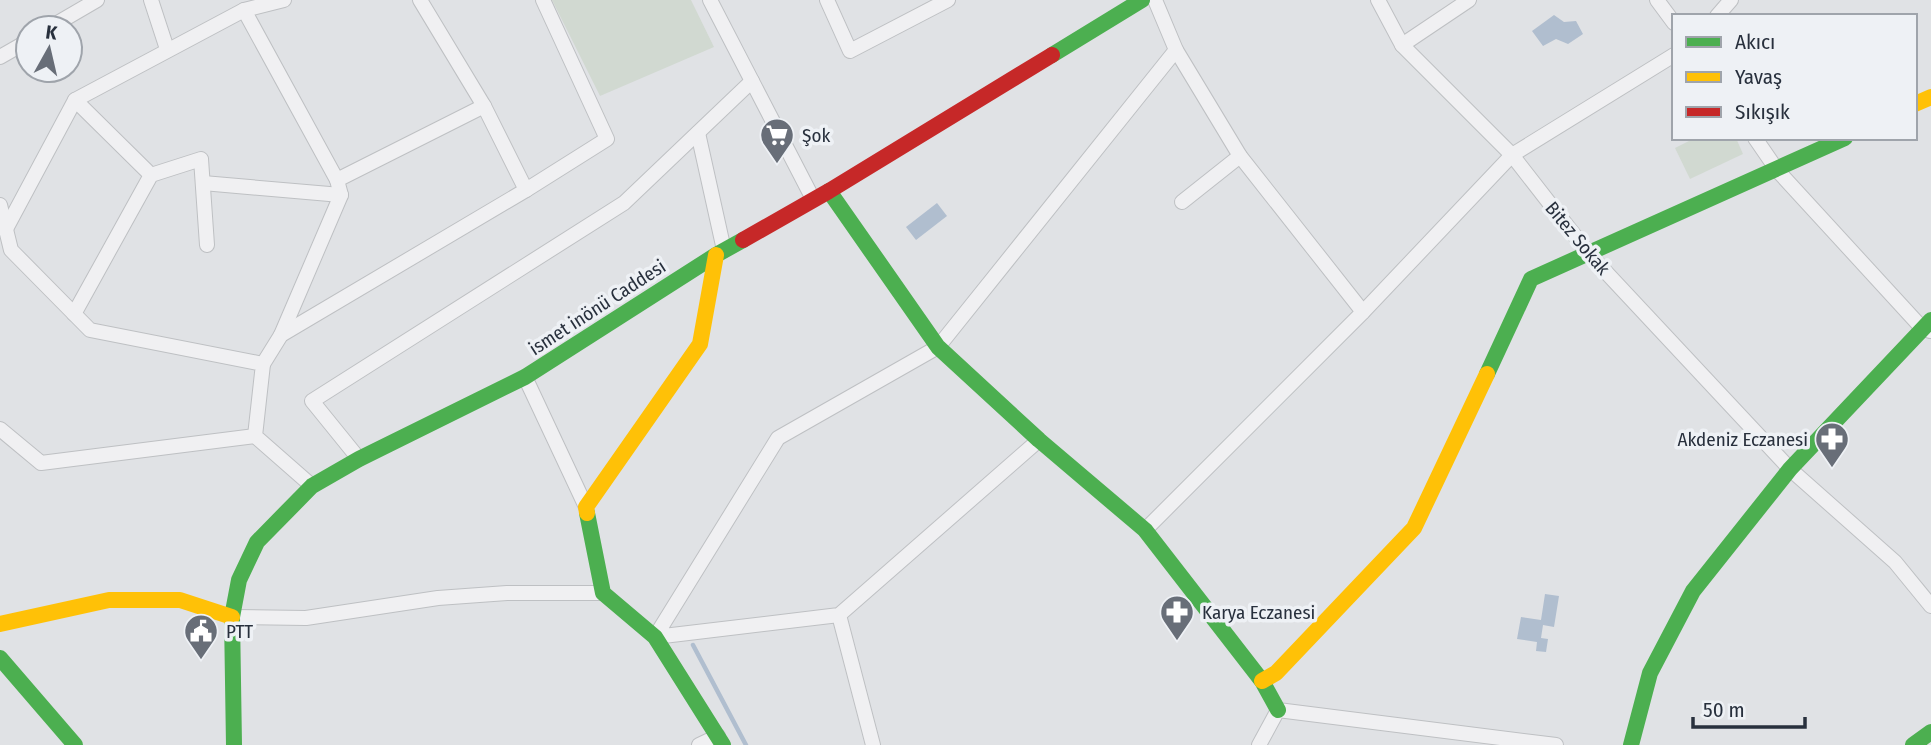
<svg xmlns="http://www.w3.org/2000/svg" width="1931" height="745" viewBox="0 0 1931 745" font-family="'Fira Sans Condensed',sans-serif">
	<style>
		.green { fill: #d1d9d1 }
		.water { fill: #b0becf }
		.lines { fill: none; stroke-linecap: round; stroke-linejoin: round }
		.stream { stroke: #b0becf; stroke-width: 4.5 }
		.street-casing { stroke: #bec0c3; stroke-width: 16 }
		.street { stroke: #f0f0f2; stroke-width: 14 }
		.fast { stroke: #4caf50; stroke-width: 16 }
		.slow { stroke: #ffc107; stroke-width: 16 }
		.jam { stroke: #c62828; stroke-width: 16 }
		.labels { text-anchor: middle; stroke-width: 7; stroke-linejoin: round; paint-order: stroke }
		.poi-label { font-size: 19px; fill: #28303d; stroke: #eef1f5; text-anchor: start }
		.street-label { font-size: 19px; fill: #28303d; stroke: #eef1f5 }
	</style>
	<rect width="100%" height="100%" fill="#e0e2e5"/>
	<g class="green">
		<path d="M552,0H691L714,47L600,96Z"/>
		<path d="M1695,138H1736L1743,154L1690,179L1675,148Z"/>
	</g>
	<g class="water">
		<path d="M1554,15L1564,22L1576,21L1583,34L1568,44L1556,39L1543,46L1532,31Z"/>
		<path d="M937,203L947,216L916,240L906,227Z"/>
		<path d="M1545,594L1559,596L1554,627L1543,625L1541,638L1548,639L1546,652L1536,651L1537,642L1517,639L1521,617L1541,620Z"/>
	</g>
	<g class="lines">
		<path class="stream" d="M693,645L746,745"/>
		<g class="street-casing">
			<g id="street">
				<path d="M151,0L167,49"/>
				<path d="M420,0L484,106L526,190"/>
				<path d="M710,0L813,199"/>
				<path d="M827,0L850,51L948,0"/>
				<path d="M1155,0L1176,50L1240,156L1363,312"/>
				<path d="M1378,0L1402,45L1512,155L1589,254L1790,469L1895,562L1931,606"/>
				<path d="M1657,0L1674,23"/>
				<path d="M244,10L337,180"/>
				<path d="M1717,16L1731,0"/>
				<path d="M49,28L97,0"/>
				<path d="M1402,45L1469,0"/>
				<path d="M0,57L28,41"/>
				<path d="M75,100L151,175"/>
				<path d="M698,133L724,250"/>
				<path d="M1755,138L1777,170L1922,328L1930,331"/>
				<path d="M203,183L341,195"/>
				<path d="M1182,202L1240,156"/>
				<path d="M0,205L11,250L90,330L263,364L255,436L312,486"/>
				<path d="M4,229L7,227L75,100L244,10L284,0"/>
				<path d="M74,314L151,175L201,159L207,245"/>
				<path d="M281,335L341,195L337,180L484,106"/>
				<path d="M263,364L281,335L526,190L607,139L543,0"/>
				<path d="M525,377L586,507"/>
				<path d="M0,429L41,463L255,436"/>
				<path d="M1039,440L839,615L655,637L778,438L938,347L1176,50"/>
				<path d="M359,459L312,401L624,203L752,81"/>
				<path d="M1145,530L1363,312L1512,155L1674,55"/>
				<path d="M839,615L873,745"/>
				<path d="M232,617L306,618L438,598L507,593H603"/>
				<path d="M699,745L718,736"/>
				<path d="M1259,745L1278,710L1556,745"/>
			</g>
		</g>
		<use href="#street" class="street"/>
		<g class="fast">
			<path d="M1052,55L1142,0"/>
			<path d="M829,191L938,347L1039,440L1145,530L1262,681L1278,710"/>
			<path d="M1487,374L1531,279L1845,138"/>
			<path d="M587,513L603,593L655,637L723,745"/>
			<path d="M0,658L75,745"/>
			<path d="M234,745L232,617L239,580L257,542L312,486L359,459L525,377L716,255L743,240"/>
			<path d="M1631,745L1650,673L1693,591L1790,469L1931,320"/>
			<path d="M1913,745L1931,732"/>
		</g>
		<g class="slow">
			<path d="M1915,104L1931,97"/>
			<path d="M587,513L586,507L700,344L716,255"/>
			<path d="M0,624L109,600H180L232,617"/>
			<path d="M1262,681L1276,673L1414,528L1487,374"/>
		</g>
		<path class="jam" d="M743,240L829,191L1052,55"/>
	</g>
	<defs>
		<g id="supermarket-pin" transform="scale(1.75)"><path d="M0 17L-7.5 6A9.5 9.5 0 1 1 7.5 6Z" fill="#686e78" stroke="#eef1f5"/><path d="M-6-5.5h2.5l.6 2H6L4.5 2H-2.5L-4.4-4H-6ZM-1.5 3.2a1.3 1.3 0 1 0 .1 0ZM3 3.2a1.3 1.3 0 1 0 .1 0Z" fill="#fff"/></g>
		<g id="pharmacy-pin" transform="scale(1.75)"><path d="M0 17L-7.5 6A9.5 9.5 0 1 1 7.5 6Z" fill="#686e78" stroke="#eef1f5"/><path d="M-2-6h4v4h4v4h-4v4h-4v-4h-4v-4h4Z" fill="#fff"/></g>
		<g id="civic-pin" transform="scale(1.75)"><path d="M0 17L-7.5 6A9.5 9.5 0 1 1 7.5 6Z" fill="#686e78" stroke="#eef1f5"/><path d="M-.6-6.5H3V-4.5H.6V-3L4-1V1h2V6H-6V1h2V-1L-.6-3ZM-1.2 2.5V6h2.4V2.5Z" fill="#fff"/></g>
	</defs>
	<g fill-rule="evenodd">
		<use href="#supermarket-pin" x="777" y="135"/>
		<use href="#pharmacy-pin" x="1832" y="439"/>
		<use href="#pharmacy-pin" x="1177" y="612"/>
		<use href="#civic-pin" x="201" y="631"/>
	</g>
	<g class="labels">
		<g class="poi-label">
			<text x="802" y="142">Şok</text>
			<text x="1808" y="446" text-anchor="end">Akdeniz Eczanesi</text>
			<text x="1202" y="619">Karya Eczanesi</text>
			<text x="226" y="638">PTT</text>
		</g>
		<g class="street-label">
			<text transform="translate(1578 238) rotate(50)" y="7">Bitez Sokak</text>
			<text transform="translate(597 307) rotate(-33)" y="7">ismet inönü Caddesi</text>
		</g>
	</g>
	<rect x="1672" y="14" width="245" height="126" fill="#eef1f5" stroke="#9fa4ab" stroke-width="2"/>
	<rect x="1686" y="37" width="35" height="10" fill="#4caf50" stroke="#9fa4ab" stroke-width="2"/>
	<text x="1735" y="49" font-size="21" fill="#28303d">Akıcı</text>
	<rect x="1686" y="72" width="35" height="10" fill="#ffc107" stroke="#9fa4ab" stroke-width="2"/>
	<text x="1735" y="84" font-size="21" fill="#28303d">Yavaş</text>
	<rect x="1686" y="107" width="35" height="10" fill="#c62828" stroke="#9fa4ab" stroke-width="2"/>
	<text x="1735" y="119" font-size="21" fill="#28303d">Sıkışık</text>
	<g transform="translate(49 49) rotate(8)"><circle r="33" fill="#eef1f5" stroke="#9fa4ab" stroke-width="2"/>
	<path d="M0-5L12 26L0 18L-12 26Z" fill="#686e78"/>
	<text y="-10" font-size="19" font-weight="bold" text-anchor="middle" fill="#28303d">K</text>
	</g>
	<path d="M1693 717v10h112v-10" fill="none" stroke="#28303d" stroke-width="3.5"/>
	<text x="1703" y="717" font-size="21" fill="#28303d" stroke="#eef1f5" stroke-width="5" paint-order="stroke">50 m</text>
</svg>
